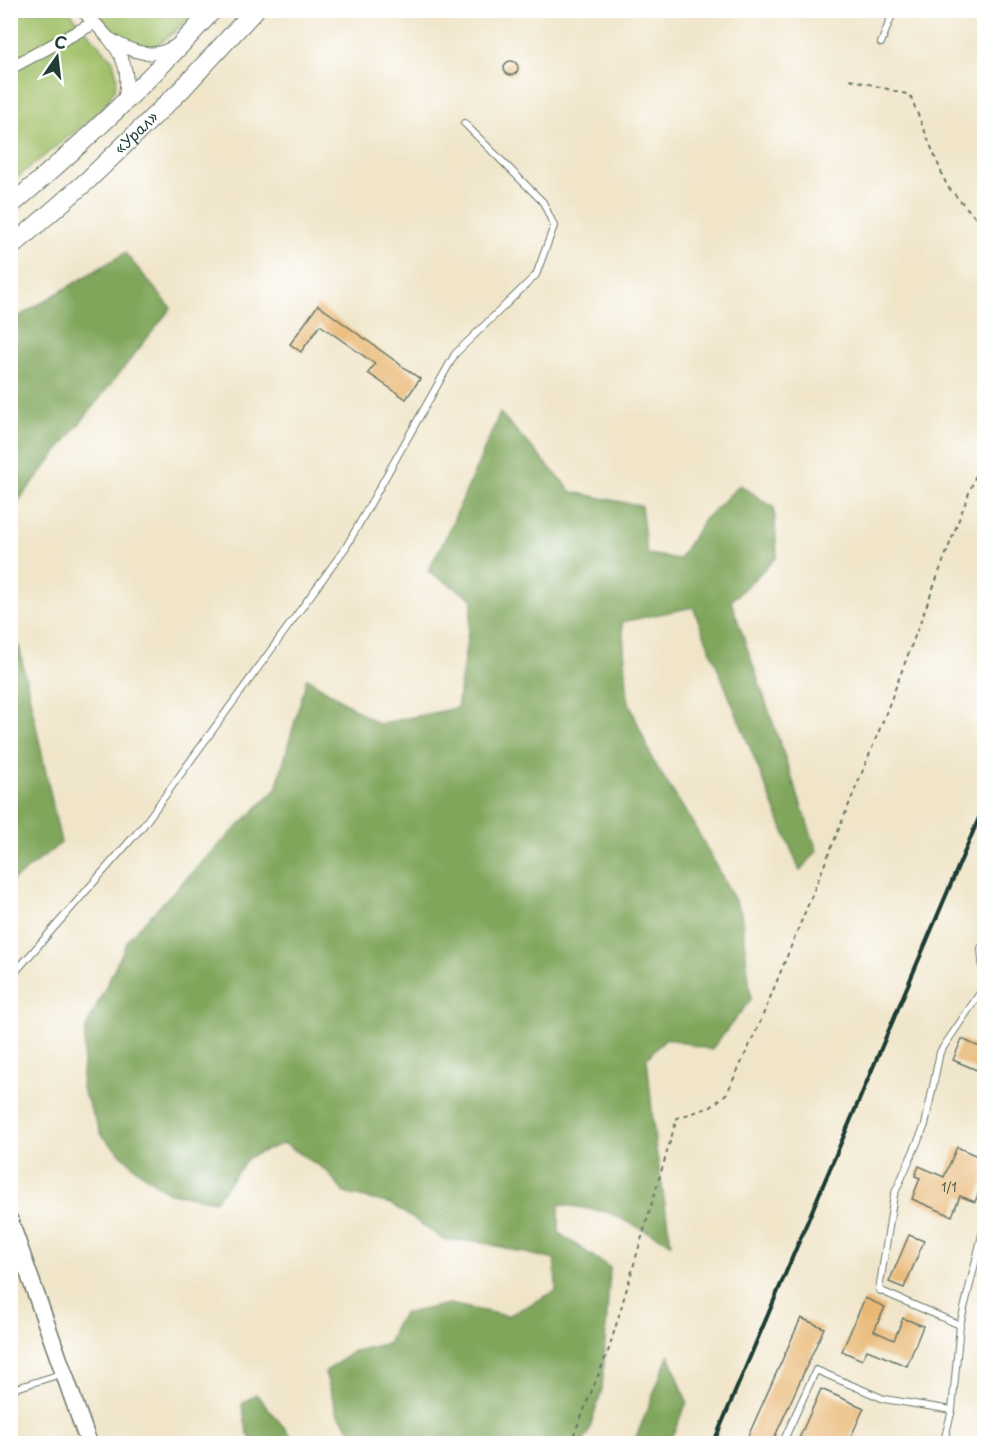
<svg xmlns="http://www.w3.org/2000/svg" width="995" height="1454" viewBox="0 0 995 1454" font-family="'Playpen Sans',sans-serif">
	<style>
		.green { fill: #a0c068; stroke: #607e4e; stroke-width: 1.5 }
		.forest { fill: #80a65c; stroke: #507248; stroke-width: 1.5 }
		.building { fill: #e9b875 }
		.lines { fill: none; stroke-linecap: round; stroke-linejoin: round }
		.lane-casing { stroke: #687868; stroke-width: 8 }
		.street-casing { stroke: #687868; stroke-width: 14 }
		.secondary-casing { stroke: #687868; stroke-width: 19 }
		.primary-casing { stroke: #687868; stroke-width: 20 }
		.path { stroke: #687868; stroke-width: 2; stroke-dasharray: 4.5 4.5; stroke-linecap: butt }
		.lane { stroke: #fff; stroke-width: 6 }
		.street { stroke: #fff; stroke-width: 12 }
		.secondary { stroke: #fff; stroke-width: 16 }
		.primary { stroke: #fff; stroke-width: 18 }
		.rail { stroke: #1f3d34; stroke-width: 4 }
		.labels { text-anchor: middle; stroke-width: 4.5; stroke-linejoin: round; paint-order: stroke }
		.number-label { font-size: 12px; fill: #525c44 }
		.street-label { font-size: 15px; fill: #1f3d34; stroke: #fff }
	</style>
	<rect width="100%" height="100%" fill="#fff"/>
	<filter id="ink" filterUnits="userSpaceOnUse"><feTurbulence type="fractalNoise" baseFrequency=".0167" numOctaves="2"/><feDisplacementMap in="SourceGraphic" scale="12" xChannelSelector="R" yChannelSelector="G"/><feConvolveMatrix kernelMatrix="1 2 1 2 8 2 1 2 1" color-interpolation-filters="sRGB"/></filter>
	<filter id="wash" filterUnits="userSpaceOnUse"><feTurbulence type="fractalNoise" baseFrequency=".008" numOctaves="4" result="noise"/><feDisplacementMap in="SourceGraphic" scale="24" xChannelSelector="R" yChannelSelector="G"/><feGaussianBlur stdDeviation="1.35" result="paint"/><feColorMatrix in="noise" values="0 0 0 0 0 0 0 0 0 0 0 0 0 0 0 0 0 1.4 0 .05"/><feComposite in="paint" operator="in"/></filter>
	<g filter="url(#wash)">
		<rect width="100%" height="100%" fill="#f0e5c9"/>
		<g class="green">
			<path d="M11,11H69L113,61L117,77L115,89L102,110L11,182Z"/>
			<path d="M95,11H198C190,20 180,27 170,35C165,39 161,43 155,46C130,56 110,27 95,11Z"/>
		</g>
		<g class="forest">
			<path d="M125,253L171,308L11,510L10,388L16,381L11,321Z"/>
			<path d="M500,413L572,492L641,506L647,554L679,559L704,520L740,485L774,508L777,557L731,601L817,851L800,871L693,607L622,622L628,700L653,761L694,825L741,912L751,999L711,1050L666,1038L647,1058L655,1143L671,1243L607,1212L559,1204V1233L610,1268L602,1389L588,1434L582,1443H362L337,1413L325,1372L354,1351L389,1343L394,1328L403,1314L449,1304L508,1316L556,1291L555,1260L476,1241L445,1240L391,1204L344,1193L327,1171L284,1143L249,1157L215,1201L167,1192L139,1171L102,1136L81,1086L86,1028L129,938L205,859L276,789L307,678L378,724L457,708L473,599L428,571L448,533Z"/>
			<path d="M11,642L19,647L61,843L11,882Z"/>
			<path d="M669,1354L687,1402L669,1443H634Z"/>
			<path d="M256,1394L297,1443H253L247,1431L242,1404Z"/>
		</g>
		<g id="blocks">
			<g class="building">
				<circle cx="511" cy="68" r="7"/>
				<path d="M318,305L420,379L406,399L368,373L375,364L320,325L301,352L290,344Z"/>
				<path d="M962,1039L984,1049V1073L953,1060Z"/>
				<path d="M957,1147L984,1159V1180L975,1202L960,1196L952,1216L912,1199L920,1178L915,1176L919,1166L944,1177Z"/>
				<path d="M909,1235L924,1241L904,1288L889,1282Z"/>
				<path d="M865,1298L885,1307L874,1331L894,1340L903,1318L923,1326L907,1366L867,1350L862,1360L842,1351Z"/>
				<path d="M801,1318L824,1328L772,1443H745Z"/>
				<path d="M821,1389L864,1408L848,1443H797Z"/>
			</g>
		</g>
	</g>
	<g filter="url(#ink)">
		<use href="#blocks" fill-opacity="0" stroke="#687868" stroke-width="1.5"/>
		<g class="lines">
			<g class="lane-casing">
				<g id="lane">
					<path d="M881,43L894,10"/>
					<path d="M984,945L981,948L984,985"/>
					<path d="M10,978L143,826L346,547L455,354L536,275L554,226L543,202L464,123"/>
					<path d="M960,1325L879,1290L894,1195L925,1125L940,1052L984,987"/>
					<path d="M10,1390L64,1373"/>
					<path d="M782,1444L816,1370L884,1399L952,1410"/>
					<path d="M943,1444L952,1410L960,1325L984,1227"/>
				</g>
			</g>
			<g class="street-casing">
				<g id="street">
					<path d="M82,10C98,27 119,45 125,68C128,79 126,91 124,102"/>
					<path d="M110,39C125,48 143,57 161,52C166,51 171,48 175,46"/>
					<path d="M10,68L94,23"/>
				</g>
			</g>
			<g class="secondary-casing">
				<path id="secondary" d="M10,1221L89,1444"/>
			</g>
			<g class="primary-casing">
				<g id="primary">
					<path d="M10,206C83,144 149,81 213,10"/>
					<path id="s1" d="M10,248L88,180L182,89L255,10"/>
				</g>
			</g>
			<g class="path">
				<path d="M850,79L910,95L947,186L984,227"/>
				<path d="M570,1444L609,1349L677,1118L711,1107L727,1093L759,1025L883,721L984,453"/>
			</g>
			<use href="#lane" class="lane"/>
			<use href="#street" class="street"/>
			<use href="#secondary" class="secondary"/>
			<use href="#primary" class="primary"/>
			<path class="rail" d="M713,1444L984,806"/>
		</g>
	</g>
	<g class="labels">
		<g class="number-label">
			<text x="949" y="1192">1/1</text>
		</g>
		<g class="street-label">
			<text dy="5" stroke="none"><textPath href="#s1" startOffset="171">«Урал»</textPath></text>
		</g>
	</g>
	<rect width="995" height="1454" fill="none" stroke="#fff" stroke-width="36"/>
	<g transform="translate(57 57) rotate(14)" stroke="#ffffff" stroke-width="4.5" paint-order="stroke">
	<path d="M0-4.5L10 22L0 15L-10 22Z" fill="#1f3d34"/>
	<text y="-9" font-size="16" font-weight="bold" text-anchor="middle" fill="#1f3d34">С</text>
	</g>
</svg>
